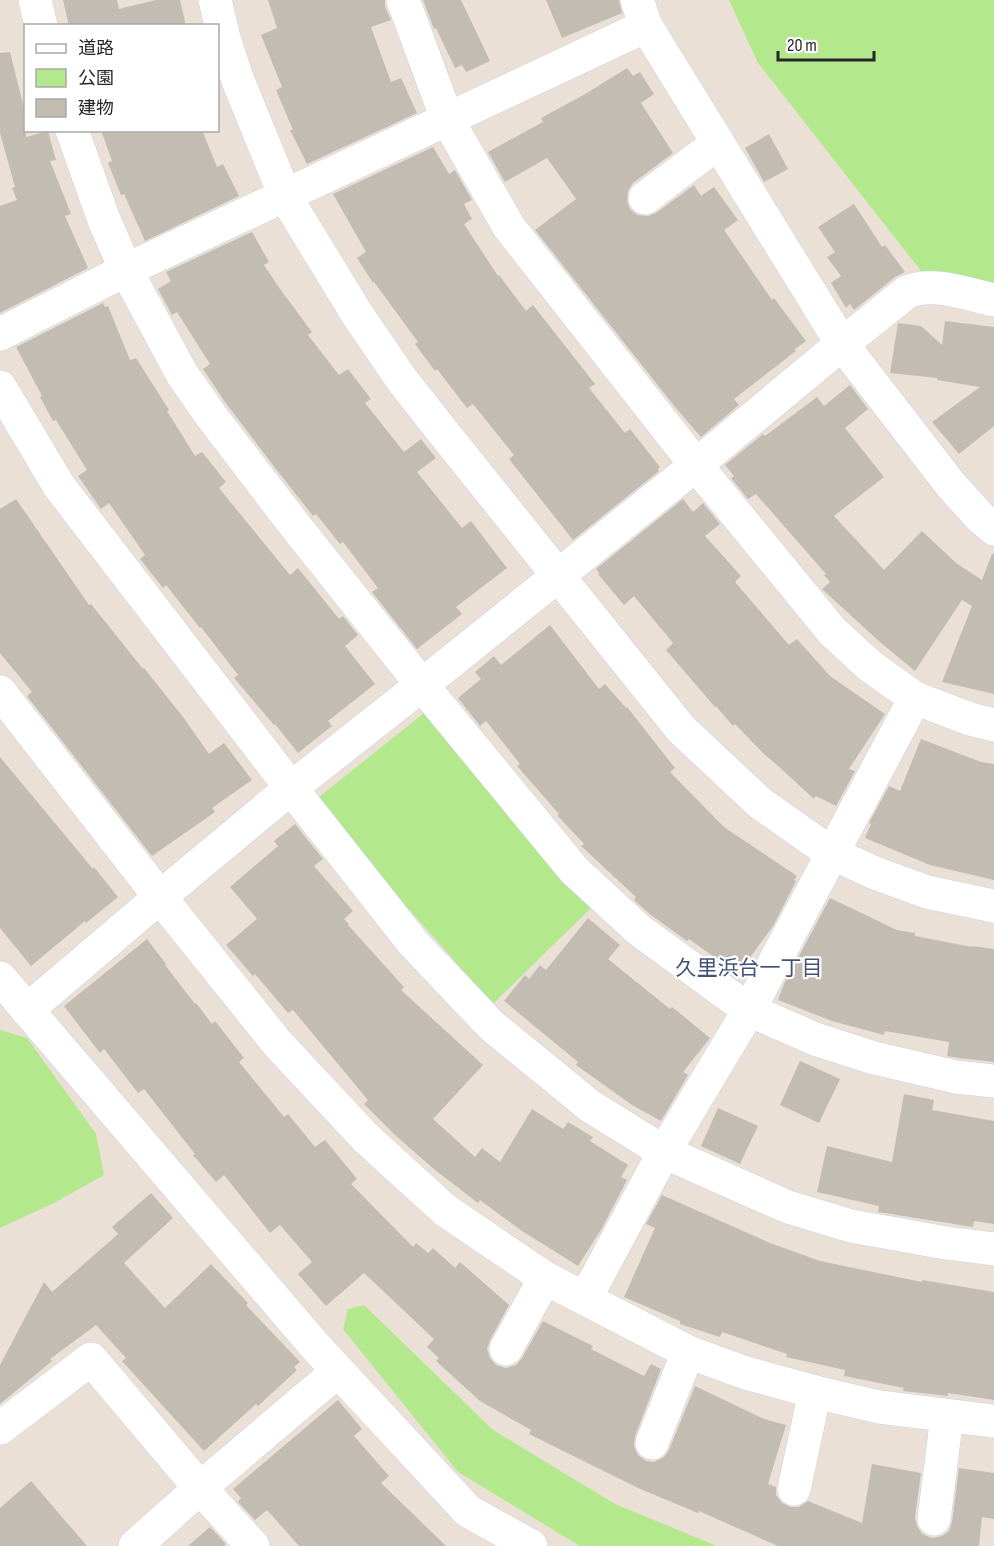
<svg xmlns="http://www.w3.org/2000/svg" width="994" height="1546" viewBox="0 0 994 1546" font-family="'Sofia Sans Condensed','Noto Sans JP',sans-serif">
	<style>
		.green { fill: #b3e88d }
		.building { fill: #c2bcb3 }
		.lines { fill: none; stroke-linecap: round; stroke-linejoin: round }
		.minor-casing { stroke: #ccd2e2; stroke-width: 34 }
		.minor { stroke: #fff; stroke-width: 33 }
		.labels { text-anchor: middle; stroke-width: 4.5; stroke-linejoin: round; paint-order: stroke }
		.neighbourhood-label { font-size: 21px; fill: #44527a; stroke: #fff }
	</style>
	<rect width="100%" height="100%" fill="#ebe0d6"/>
	<g class="green">
		<path d="M729,0H994V286L921,271L758,63Z"/>
		<path d="M429,709L595,904L493,1004L406,906L319,797Z"/>
		<path d="M0,1030L27,1038L96,1134L104,1175L56,1202L0,1228Z"/>
		<path d="M364,1305L493,1430L615,1504L717,1546H580L458,1472L343,1329L348,1309Z"/>
	</g>
	<g class="building">
		<path d="M63,0H117L119,9L156,0H180L186,26H69Z"/>
		<path d="M268,0H385V7L391,20L371,27L391,82L401,78L417,113L307,164L290,130H293L276,90L282,87L261,35L277,28Z"/>
		<path d="M423,0H461L490,61L466,72L462,65L455,68L436,28L434,29Z"/>
		<path d="M546,0H619L622,13L562,38Z"/>
		<path d="M10,52L26,116V137L48,131L56,160L50,161L71,214L65,216L88,268L0,313V206L17,200L12,188L15,187L0,133V53Z"/>
		<path d="M627,68L633,76L640,72L654,94L641,103L673,153L633,183L628,191L627,201L630,209L637,215L648,216L656,213L694,185L701,196L714,187L738,220L724,230L772,300L774,298L806,341L794,350L796,351L734,399L739,405L701,437L675,407L535,230L576,199L547,158L505,182L488,152L543,122L541,118L587,93Z"/>
		<path d="M101,130H202L217,167L223,164L239,196L145,241L124,194L121,195L108,163L112,161Z"/>
		<path d="M769,134L788,169L764,182L745,148Z"/>
		<path d="M433,147L449,174L455,170L472,200L464,204L472,219L464,224L498,276L499,275L526,311L533,305L595,384L589,388L625,433L630,429L660,467L658,469L659,471L573,540L509,459L514,455L473,404L467,408L437,369L435,371L415,344L418,342L374,282L373,283L357,258L366,252L333,194Z"/>
		<path d="M854,204L882,247L885,245L905,272L895,277L854,310L850,304L846,308L831,283L841,276L827,257L835,252L818,227Z"/>
		<path d="M252,232L269,262L264,265L280,289L312,332L308,335L339,375L348,369L371,399L365,403L404,452L421,439L436,458L417,472L462,528L471,521L507,568L456,607L462,614L417,649L372,592L378,588L343,542L340,544L316,514L313,516L276,469L225,402L203,369L210,364L177,312L172,315L158,289L171,281L166,272Z"/>
		<path d="M103,303L105,307L108,306L130,360L136,358L169,410L167,411L195,456L202,452L226,482L219,488L290,575L298,568L339,619L343,616L358,635L345,646L375,684L328,721L332,726L298,753L275,724L274,725L234,678L238,675L201,627L200,628L166,585L163,588L140,559L145,555L109,503L101,509L78,476L87,470L56,420L53,421L40,397L42,396L16,347Z"/>
		<path d="M945,321L994,327V426L959,454L932,422L980,387L937,380V378L890,373L898,323L921,326L942,345Z"/>
		<path d="M850,385L868,409L845,428L884,477L834,516L884,570L922,531L956,563L982,580L992,554H994V694L942,682L972,606L962,600L915,671L881,643L822,589L830,582L824,575L826,574L756,494L748,499L731,478L734,476L725,465L763,434L765,436L817,397L824,406Z"/>
		<path d="M16,499L89,605L91,604L143,669L144,668L183,717L209,754L224,743L252,780L212,808L215,812L152,856L27,696L32,692L0,653V509Z"/>
		<path d="M683,499L693,512L703,503L720,524L705,536L741,576L735,582L789,645L797,639L830,676L885,714L849,769L855,771L836,806L816,796L814,799L777,765L764,754L735,724L733,726L716,706L715,707L666,650L673,643L634,596L624,605L598,574L599,573L596,569Z"/>
		<path d="M550,625L599,689L605,684L626,708L627,707L675,768L670,772L724,827L797,876L794,880L796,881L773,926L738,974L689,939L687,941L651,915L634,900L636,897L581,846L584,844L557,815L559,814L517,766L520,764L486,721L480,726L458,698L481,679L475,672L494,656L501,665Z"/>
		<path d="M921,739L981,762L994,764V880L930,865L865,838L871,824L869,823L889,786L900,791Z"/>
		<path d="M0,757L93,869L94,867L118,897L86,923L85,921L31,966L0,928Z"/>
		<path d="M295,824L323,859L314,866L353,911L344,919L349,924L348,925L404,987L401,990L483,1065L433,1119L475,1157L482,1148L500,1162L532,1109L563,1129L568,1122L593,1137L590,1141L628,1165L621,1177L627,1180L602,1228L578,1266L522,1231L480,1200L478,1203L435,1170L395,1135L364,1104L368,1100L293,1010L288,1013L255,974L253,976L226,945L257,919L230,887L278,846L274,841Z"/>
		<path d="M830,898L897,930L915,933V936L972,947V946L994,949V1062L959,1058L947,1056L949,1042L885,1031L884,1035L832,1021L778,1000L784,984Z"/>
		<path d="M588,918L620,945L608,959L670,1009L672,1007L710,1038L683,1072L688,1075L661,1121L632,1105L576,1065L578,1062L504,1001L525,975L529,979L540,965L546,970Z"/>
		<path d="M147,939L166,964L165,965L195,1004L196,1003L212,1024L215,1021L244,1058L239,1062L284,1117L288,1114L315,1147L325,1140L357,1179L351,1184L413,1247L416,1243L428,1253L433,1248L455,1268L460,1262L509,1305L490,1340L487,1349L490,1358L496,1365L506,1368L516,1365L522,1358L543,1321L593,1346L591,1349L644,1376L651,1364L661,1369L635,1436L634,1446L638,1455L646,1461L654,1462L664,1457L669,1450L695,1386L764,1419L786,1425L768,1484L776,1487V1495L782,1503L791,1507H799L808,1501L862,1523L872,1464L921,1473L915,1517L917,1526L922,1534L932,1538L942,1536L949,1531L952,1522L959,1468L994,1473V1519L982,1517L979,1546H778L699,1511L698,1513L638,1488L529,1434L531,1430L480,1401L436,1361L439,1358L427,1347L434,1339L364,1273L326,1306L298,1274L312,1262L280,1225L270,1233L224,1175L216,1182L193,1155L195,1154L144,1089L138,1093L104,1049L100,1053L64,1006Z"/>
		<path d="M800,1061L840,1079L819,1123L780,1105Z"/>
		<path d="M904,1094L934,1100L932,1110L994,1121V1224L974,1221L973,1227L878,1212L879,1206L817,1192L827,1146L892,1162Z"/>
		<path d="M718,1108L758,1126L740,1164L701,1146Z"/>
		<path d="M151,1193L173,1218L124,1263L165,1308L211,1264L248,1303L246,1305L300,1362L294,1367L297,1370L258,1406L256,1404L204,1451L122,1361L126,1358L96,1325L50,1359L52,1361L0,1404V1365L44,1282L52,1292L118,1234L112,1227Z"/>
		<path d="M662,1195L770,1243L820,1261L922,1282V1280L994,1292V1400L948,1393V1396L903,1391L904,1388L844,1376L845,1370L786,1357L787,1354L722,1332L720,1337L680,1324V1321L624,1297L655,1228L646,1224Z"/>
		<path d="M338,1400L362,1429L354,1436L389,1476L381,1483L446,1546H299L267,1510L255,1520L238,1502L241,1498L233,1489Z"/>
		<path d="M31,1481L87,1546H0V1508Z"/>
		<path d="M210,1527L226,1544L224,1546H188Z"/>
	</g>
	<g class="lines">
		<g class="minor-casing">
			<g id="minor">
				<path d="M35,0L41,26"/>
				<path d="M215,0L224,38L237,78L285,196L357,314L402,380L443,432L681,729L760,803L831,853L875,873L927,892L994,906"/>
				<path d="M403,0L447,119L509,227L696,465L832,631L870,666L915,698L970,719L994,725"/>
				<path d="M637,0L646,26L842,344L951,485L980,517L994,529"/>
				<path d="M72,130L104,220L126,270L182,374L212,417L293,523L422,685L574,870L639,930L749,1010L815,1039L874,1058L956,1077L994,1081"/>
				<path d="M645,198L718,143"/>
				<path d="M0,334L126,270L646,26"/>
				<path d="M0,387L59,486L291,788L414,944L492,1026L590,1106L664,1152L788,1207L851,1226L946,1243L994,1249"/>
				<path d="M0,692L160,897L278,1044L366,1138L445,1210L545,1278L688,1352L746,1373L815,1392L879,1407L994,1421"/>
				<path d="M0,978L315,1346L468,1511L531,1546"/>
				<path d="M27,1010L160,897L291,788L422,685L696,465L842,344L907,292C934,281 967,294 994,300"/>
				<path d="M585,1299L664,1152L749,1010L915,698"/>
				<path d="M506,1349L545,1278"/>
				<path d="M0,1428L91,1359L200,1488L253,1546"/>
				<path d="M652,1443L688,1352"/>
				<path d="M794,1489L815,1392"/>
				<path d="M934,1519L947,1416"/>
				<path d="M135,1546L200,1488L338,1371"/>
			</g>
		</g>
		<use href="#minor" class="minor"/>
	</g>
	<g class="labels">
		<g class="neighbourhood-label">
			<text x="749" y="975">久里浜台一丁目</text>
		</g>
	</g>
	<rect x="24" y="24" width="195" height="108" fill="#ffffff" stroke="#a9a9a9" stroke-width="1.5"/>
	<rect x="36" y="44" width="30" height="9" fill="#ffffff" stroke="#a9a9a9" stroke-width="1.5"/>
	<text x="78" y="54" font-size="18" fill="#272727">道路</text>
	<rect x="36" y="69" width="30" height="18" fill="#b3e88d" stroke="#a9a9a9" stroke-width="1.5"/>
	<text x="78" y="84" font-size="18" fill="#272727">公園</text>
	<rect x="36" y="99" width="30" height="18" fill="#c2bcb3" stroke="#a9a9a9" stroke-width="1.5"/>
	<text x="78" y="114" font-size="18" fill="#272727">建物</text>
	<path d="M778 51v9h96v-9" fill="none" stroke="#272727" stroke-width="3"/>
	<text x="787" y="51" font-size="18" fill="#272727" stroke="#ffffff" stroke-width="4.5" paint-order="stroke">20 m</text>
</svg>
